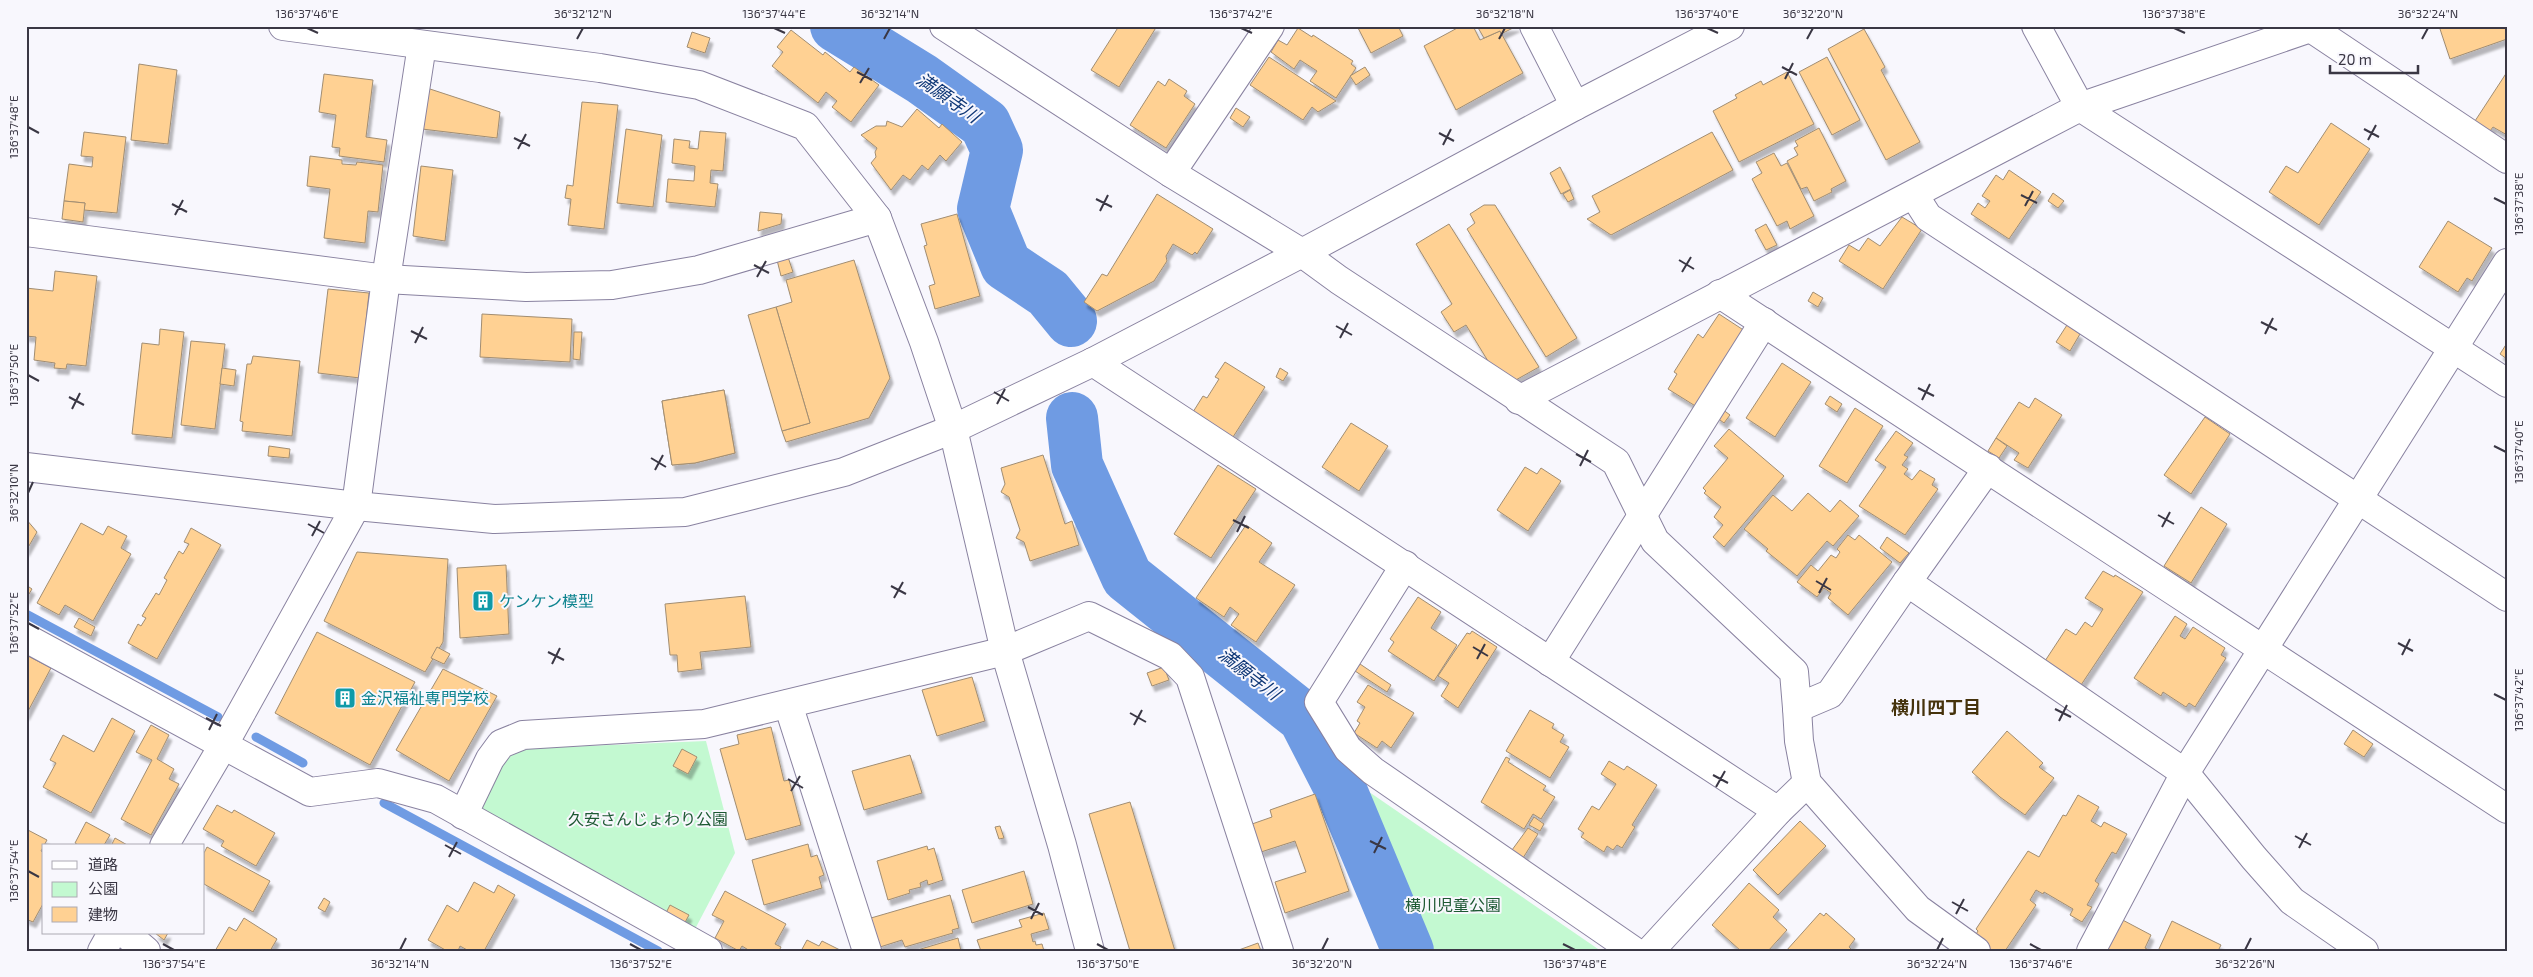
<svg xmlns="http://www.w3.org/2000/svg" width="2533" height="977" viewBox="0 0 2533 977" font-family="'Exo 2','Noto Sans JP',sans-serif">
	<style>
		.green { fill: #c3f9d1 }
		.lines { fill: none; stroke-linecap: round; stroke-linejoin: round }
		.stream { stroke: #6f9be3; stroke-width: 9 }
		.river { stroke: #6f9be3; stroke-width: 52 }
		.building { fill: #ffd193; stroke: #a18d72; filter: url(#shadow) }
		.street-casing { stroke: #8982a0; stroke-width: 30 }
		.secondary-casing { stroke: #8982a0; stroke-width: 30 }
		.street { stroke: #fff; stroke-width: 28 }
		.secondary { stroke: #fff; stroke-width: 28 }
		.ticks { fill: none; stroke: #3a3744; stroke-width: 2 }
		.labels { text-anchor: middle; stroke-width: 4; stroke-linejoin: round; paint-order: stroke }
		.culture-label { font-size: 16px; fill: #0d838f; stroke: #f8f7fd; text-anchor: start }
		.park-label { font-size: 16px; fill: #1d5933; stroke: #f8f7fd }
		.water-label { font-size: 18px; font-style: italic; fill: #103877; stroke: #f8f7fd }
		.neighbourhood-label { font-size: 18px; font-weight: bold; fill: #45320b; stroke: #f8f7fd }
		.neatline { fill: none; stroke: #3a3744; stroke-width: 2 }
		.ticks-label { font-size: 12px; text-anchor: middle; fill: #3a3744 }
	</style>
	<defs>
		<filter id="shadow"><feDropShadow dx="3" dy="5.5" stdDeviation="1" flood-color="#0004"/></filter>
	</defs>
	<rect width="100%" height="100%" fill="#f8f7fd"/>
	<g class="green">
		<path d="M706,741L735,853L694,931L475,808L491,771L515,749Z"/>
		<path d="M1356,783L1601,951H1423Z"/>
	</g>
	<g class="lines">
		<g class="stream">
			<path d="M26,614L218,717"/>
			<path d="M256,737L303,763"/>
			<path d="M384,803L658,951"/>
		</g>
		<g class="river">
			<path d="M836,26L922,79L985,124L997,150L983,209L1006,265L1048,293L1071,321"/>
			<path d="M1072,418L1077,465L1127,577L1304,718L1340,788L1408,951"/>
		</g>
	</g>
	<g class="building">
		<path d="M1119,26H1157L1119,87L1091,70Z"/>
		<path d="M1357,26H1398L1403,36L1371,53Z"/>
		<path d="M1461,26H1473L1480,40L1500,31L1523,73L1456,110L1424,46Z"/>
		<path d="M1477,26H1517L1501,34L1500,31L1484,38Z"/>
		<path d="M2439,26H2507V39L2450,59Z"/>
		<path d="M1298,28L1312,37L1313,35L1353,61L1351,64L1356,68L1336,98L1310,81L1317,71L1300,60L1294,69L1271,52L1278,40L1287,45Z"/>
		<path d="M1864,29L1885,67L1881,70L1920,142L1886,160L1828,49Z"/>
		<path d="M791,30L823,55L825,52L850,72L854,67L879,85L851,122L832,107L837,101L826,92L818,103L772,66L783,52L777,47Z"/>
		<path d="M692,32L710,38L705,53L687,47Z"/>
		<path d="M1269,57L1336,101L1318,112L1312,107L1303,120L1250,85Z"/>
		<path d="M1827,57L1860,120L1832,135L1799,72Z"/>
		<path d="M139,64L177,70L168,144L131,140Z"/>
		<path d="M1365,67L1370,75L1356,85L1350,76Z"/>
		<path d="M1787,72L1814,124L1739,162L1713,111L1737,98L1735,95L1761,81L1763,85Z"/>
		<path d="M2507,72V135L2493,127L2490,131L2475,121Z"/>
		<path d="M324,74L373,80L366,137L387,140L384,162L339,156L340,148L332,147L336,115L319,112Z"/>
		<path d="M1169,79L1187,91L1184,96L1195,104L1166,148L1130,125L1158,81L1165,86Z"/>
		<path d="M427,88L500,112L497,138L422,129Z"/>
		<path d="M582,102L618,105L604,229L568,225L571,199L565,198L567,185L573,186Z"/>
		<path d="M1236,108L1250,117L1243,127L1230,118Z"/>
		<path d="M917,109L939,128L942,124L962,142L946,161L940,155L928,170L922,165L910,180L903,175L891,190L871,163L876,157L875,152L877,148L861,135L876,126H886L887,121L902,127Z"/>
		<path d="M2331,123L2370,149L2319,225L2269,192L2286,166L2298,173Z"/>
		<path d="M1819,128L1846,181L1831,189L1832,192L1814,201L1807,187L1801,189L1787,161L1798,155L1794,148L1798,146L1795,141Z"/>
		<path d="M626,129L662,135L653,207L617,203Z"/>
		<path d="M700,131L726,133L723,171L711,170L710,183L718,184L715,207L666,202L668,179L694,181L695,166L672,163L674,139L690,141L689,148L698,149Z"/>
		<path d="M84,132L126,137L117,213L84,210L85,203L64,201L69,164L92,167L93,157L81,156Z"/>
		<path d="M1712,132L1733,170L1611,235L1587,219L1600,212L1592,196Z"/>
		<path d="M1774,153L1781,166L1787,163L1814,216L1790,229L1787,221L1777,226L1752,179L1762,173L1756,162Z"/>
		<path d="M310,156L342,160V164L356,165L357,162L383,165L378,212L368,211L365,243L324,238L330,189L307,186Z"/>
		<path d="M421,166L453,170L445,241L413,236Z"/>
		<path d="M1560,167L1571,189L1561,194L1550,173Z"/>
		<path d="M2009,170L2041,192L2009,239L1971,214L1978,203L1985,208L1990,201L1982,196L1996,175L2003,180Z"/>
		<path d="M1570,190L1574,199L1568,202L1563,194Z"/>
		<path d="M2053,193L2064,201L2058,208L2048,201Z"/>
		<path d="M1157,194L1213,229L1197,254L1195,252L1192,255L1173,244L1166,256L1167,261L1154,281L1097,311L1084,302L1102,274L1107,276Z"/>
		<path d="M64,201L85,203L83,222L62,219Z"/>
		<path d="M1484,205H1495L1577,338L1546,357L1467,229L1475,223L1470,214Z"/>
		<path d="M760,212L782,214L781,224L758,231Z"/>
		<path d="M957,214L980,296L935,309L929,286L935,284L924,246L927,245L921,224Z"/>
		<path d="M1902,217L1922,229L1883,289L1839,261L1849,245L1859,251L1868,238L1880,246Z"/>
		<path d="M2448,221L2492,248L2472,281L2467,278L2458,292L2419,267Z"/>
		<path d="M1449,224L1539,367L1514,381L1491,366L1466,325L1454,332L1441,312L1452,304L1416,244Z"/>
		<path d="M1766,224L1777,245L1766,250L1755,230Z"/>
		<path d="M788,257L793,272L781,276L777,260Z"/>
		<path d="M854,260L890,378L869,418L786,442L782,431L810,423L776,307L792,302L786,280Z"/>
		<path d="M55,271L97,276L86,366L67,364L66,369L54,368L55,363L34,360L36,337L26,336V288L53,291Z"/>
		<path d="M328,289L369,293L360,378L318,373Z"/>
		<path d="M1813,292L1823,298L1818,307L1808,301Z"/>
		<path d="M776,307L810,423L782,431L748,315Z"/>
		<path d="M482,314L572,319L570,362L480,357Z"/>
		<path d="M1719,314L1745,331L1697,407L1668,389L1677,374L1674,372L1698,334L1703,338Z"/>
		<path d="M2067,325L2080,334L2070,351L2056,342Z"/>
		<path d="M160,329L184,332L172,438L132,434L142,343L159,345Z"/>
		<path d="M574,332H582L580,360L573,359Z"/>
		<path d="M191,341L225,344L215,429L181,425Z"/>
		<path d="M2507,343V359L2500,354Z"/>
		<path d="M253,356L300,361L292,436L242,431L243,422L240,421L247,364H251Z"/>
		<path d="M1225,362L1265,387L1233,437L1193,412L1203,396L1207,398L1219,379L1215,377Z"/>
		<path d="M1782,363L1811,382L1775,437L1746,418Z"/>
		<path d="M222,368L236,370L234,386L220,384Z"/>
		<path d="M1280,368L1288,373L1283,381L1276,377Z"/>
		<path d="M724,390L735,453L695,463L672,465L662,401Z"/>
		<path d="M724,390L735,453L695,463L672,465L662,401Z"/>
		<path d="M1830,396L1842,404L1837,412L1825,404Z"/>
		<path d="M2035,398L2062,415L2028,468L2014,460L2019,453L1996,438L2019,402L2029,408Z"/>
		<path d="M1855,408L1883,426L1847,483L1819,466Z"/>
		<path d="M1722,409L1730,415L1724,423L1716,417Z"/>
		<path d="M2205,417L2230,434L2191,494L2164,475Z"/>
		<path d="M1351,423L1388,446L1359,491L1322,467Z"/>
		<path d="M1729,429L1784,476L1724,547L1713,537L1723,525L1714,517L1721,507L1704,493L1706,491L1703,488L1728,458L1714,446Z"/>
		<path d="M1896,431L1913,443L1904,455L1908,457L1902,465L1908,469L1904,474L1912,480L1920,470L1935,479L1932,485L1938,489L1905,535L1859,506L1886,467L1875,460Z"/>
		<path d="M1996,438L2007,446L1999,458L1988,451Z"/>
		<path d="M269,446L290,449L289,458L268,456Z"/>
		<path d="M1043,455L1065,524L1072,521L1079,545L1030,561L1024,542L1016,538L1020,530L1009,497L1001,492L1005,484L1001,468Z"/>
		<path d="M1218,465L1256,489L1211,558L1174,534Z"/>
		<path d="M1525,467L1537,474L1541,468L1561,481L1528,531L1497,510Z"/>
		<path d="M1808,493L1830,512L1840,500L1859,516L1833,546L1827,541L1797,576L1766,551L1768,549L1744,529L1773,495L1792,511Z"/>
		<path d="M2201,507L2227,524L2191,583L2164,566Z"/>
		<path d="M26,519L37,532L26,551Z"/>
		<path d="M81,523L103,535L108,526L127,536L121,548L131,554L93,621L65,605L59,615L37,603Z"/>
		<path d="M1246,525L1272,543L1259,562L1295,585L1256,642L1231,625L1239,614L1230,607L1224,617L1196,598Z"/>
		<path d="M191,528L221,545L157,659L128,643L138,624L141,626L146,618L142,616L156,593L159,595L167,580L164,578L179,551L183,554L189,544L184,542Z"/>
		<path d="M1848,535L1855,540L1859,535L1892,562L1848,615L1828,598L1831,593L1824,588L1817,597L1797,582L1811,565L1818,571L1831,555L1836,558L1840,552L1837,549Z"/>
		<path d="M1887,537L1909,553L1900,563L1880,548Z"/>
		<path d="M357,552L448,559L443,642L425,672L324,621Z"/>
		<path d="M506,565L509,634L460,638L457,568Z"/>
		<path d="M2103,571L2114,577L2115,575L2143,592L2081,685L2045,661L2066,629L2076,635L2085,622L2092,627L2103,609L2085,598Z"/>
		<path d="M26,585L32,589L26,599Z"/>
		<path d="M745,596L751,647L700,652L702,669L678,672L677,655H670L665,604Z"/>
		<path d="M1418,597L1441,612L1431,628L1457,645L1434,681L1388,651L1394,642L1390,639Z"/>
		<path d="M2175,616L2187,624L2180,636L2185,639L2193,627L2225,648L2221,655L2226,658L2195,707L2189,703L2186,707L2163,692L2161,696L2134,678Z"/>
		<path d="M79,618L95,627L91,636L74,627Z"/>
		<path d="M1472,631L1497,647L1458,708L1441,696L1449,683L1438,676L1467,633L1470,634Z"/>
		<path d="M317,632L415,682L370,765L275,713Z"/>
		<path d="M437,647L450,654L444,664L431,658Z"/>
		<path d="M26,655L51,668L26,715Z"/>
		<path d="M1360,664L1391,685L1387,692L1355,671Z"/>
		<path d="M1164,667L1169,680L1152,686L1147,673Z"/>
		<path d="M443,669L497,696L449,781L396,750Z"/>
		<path d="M972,677L985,721L937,736L922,690Z"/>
		<path d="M1368,685L1414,713L1391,748L1382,741L1377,748L1354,733L1360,723L1357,721L1365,707L1357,702Z"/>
		<path d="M1530,710L1554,724L1552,728L1564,735L1560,742L1569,747L1550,778L1506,751Z"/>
		<path d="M112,718L135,731L91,813L43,787L56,763L50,760L63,735L94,752Z"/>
		<path d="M151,725L169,735L157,759L174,769L169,779L179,784L151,835L121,819L152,760L136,752Z"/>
		<path d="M771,727L784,781L789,780L801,825L746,840L720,749L739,744L737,735Z"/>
		<path d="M2353,730L2373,744L2364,757L2344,744Z"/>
		<path d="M2007,731L2043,763L2039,767L2054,778L2025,815L2000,797L1972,772Z"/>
		<path d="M682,749L697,757L688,774L673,766Z"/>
		<path d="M910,755L922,793L864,810L852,771Z"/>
		<path d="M1506,757L1510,759L1508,762L1546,786L1543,790L1555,797L1541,819L1533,814L1524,829L1481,802Z"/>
		<path d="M1609,761L1624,770L1627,766L1657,785L1632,825L1635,827L1622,848L1617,845L1613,850L1607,846L1604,852L1581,837L1584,833L1578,829L1592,806L1599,810L1616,784L1601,774Z"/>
		<path d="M1315,794L1349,891L1285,913L1275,882L1306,872L1295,841L1261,852L1252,824L1272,817L1270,810Z"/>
		<path d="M2078,795L2099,807L2091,821L2101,827L2104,822L2127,834L2116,854L2112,852L2095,881L2099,884L2087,905L2092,907L2082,922L2070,915L2073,909L2044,892L2043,894L2036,890L2030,900L2036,905L2005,951H1980L1970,944L1978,931L1976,929L2028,851L2039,857L2063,815L2066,816Z"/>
		<path d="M1130,802L1175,951H1130L1089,814Z"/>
		<path d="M217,805L232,813L234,810L275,833L256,866L221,846L224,841L203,829Z"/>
		<path d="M1534,817L1544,824L1540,831L1529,825Z"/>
		<path d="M1800,821L1826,846L1778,895L1753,870Z"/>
		<path d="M86,822L110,835L104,845L106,846H80L75,843Z"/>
		<path d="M1000,826L1004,838L999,839L995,827Z"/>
		<path d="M1528,828L1538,834L1523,858L1512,850Z"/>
		<path d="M26,829L47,840L41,851L44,853V902L33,922L26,919Z"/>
		<path d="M115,838L129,846H111Z"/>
		<path d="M808,844L811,857L817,855L824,875L819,877L822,888L764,905L752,860Z"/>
		<path d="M927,846L928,850L934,848L943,880L928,885L927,880L920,883L921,887L909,890L910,893L888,900L877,861Z"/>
		<path d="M207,847L270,881L253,912L204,884V853Z"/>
		<path d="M1024,871L1033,904L972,923L962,890Z"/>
		<path d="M474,882L494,893L498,885L515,895L484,951H469L460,946L458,951H447L428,940L447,905L458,912Z"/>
		<path d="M1749,883L1779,910L1773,917L1787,930L1768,951H1741L1712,925Z"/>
		<path d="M725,891L786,924L775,944L781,947L779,951H750L742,946L739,951L715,938L724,921L712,915Z"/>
		<path d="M950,895L959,928L952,930L953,933L905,947L902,940L880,947L871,918Z"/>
		<path d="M324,898L330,902L325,912L318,908Z"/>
		<path d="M670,905L689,915L683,926L664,917Z"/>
		<path d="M1044,913L1049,929L1031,934L1033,942L1035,941L1036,945L1042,944L1044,951H981L977,940L1022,927L1019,920Z"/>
		<path d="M1820,913L1824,916L1826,913L1855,939L1849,947L1853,951H1786Z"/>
		<path d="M2117,917L2151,935L2145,948L2151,951H2097Z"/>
		<path d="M244,918L277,939L270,951H215L229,927L236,931Z"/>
		<path d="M2172,921L2221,945L2218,951H2158Z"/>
		<path d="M155,933H168L164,940Z"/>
		<path d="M958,938L961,951H914Z"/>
		<path d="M807,940L819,946L822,941L840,950L801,951Z"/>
		<path d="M1258,943L1261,951H1236Z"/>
	</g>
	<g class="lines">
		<g class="street-casing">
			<g id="street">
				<path d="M944,26L1171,173L1302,253L1339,280L1616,462L1655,541L1794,672L1797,708L1830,694L1907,582L2185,773L2254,858L2292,901L2364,951"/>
				<path d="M1534,26L1575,106"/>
				<path d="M2311,28L2507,159"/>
				<path d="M2080,107L2507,383"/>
				<path d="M2080,107L2316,26"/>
				<path d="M1171,173L1270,26"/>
				<path d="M1914,195L1928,217L2507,597"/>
				<path d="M26,232L386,279L526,287L612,285L699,270L877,218"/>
				<path d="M1720,294L2507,809"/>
				<path d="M1093,362L1778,811L1807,783"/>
				<path d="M1519,400L2080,107L2036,26"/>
				<path d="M1405,565L1319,702L1348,749L1373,771L1634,951"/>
				<path d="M1907,582L1988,468"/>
				<path d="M26,638L310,792L378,783L436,799L708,951"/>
				<path d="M1550,662L1764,322"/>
				<path d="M788,704L867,951"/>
				<path d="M1797,708L1799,741L1807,783L1918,909L1976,951"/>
				<path d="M463,815L490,759L501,744L523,735L704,724L1005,651L1089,616L1170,656L1190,677L1279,951"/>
				<path d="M164,846L224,744L356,506L386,279L422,45"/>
				<path d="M125,933L146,951"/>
				<path d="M102,951L112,933"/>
				<path d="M1650,951L1778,811"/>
				<path d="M2091,951L2185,773L2507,263"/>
			</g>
		</g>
		<g class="secondary-casing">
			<g id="secondary">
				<path d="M283,26L600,68L699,85L805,126L877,218L924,342L953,429L1005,651L1062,845L1090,951"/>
				<path d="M26,467L356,506L494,519L685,512L844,472L953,429L1093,362L1302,253L1575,106L1730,26"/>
			</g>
		</g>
		<use href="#street" class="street"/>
		<use href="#secondary" class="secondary"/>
	</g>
	<path class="ticks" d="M307,28L318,33M774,28L785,33M1241,28L1252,33M1707,28L1718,33M2174,28L2185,33M577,39L583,28M884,39L890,28M1499,39L1505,28M1807,39L1813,28M2422,39L2428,28M1782,67L1797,75M857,72L872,80M1785,79L1793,63M860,83L869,68M28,127L39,133M2364,129L2379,137M1439,133L1454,141M514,138L530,146M2368,140L2376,125M1443,145L1451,129M518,149L526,134M2021,195L2037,203M2494,198L2506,204M1096,199L1112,207M172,204L187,212M2025,206L2033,191M1100,211L1108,195M175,215L183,200M1679,260L1694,269M754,265L769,273M1682,272L1691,257M757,277L766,261M2261,322L2277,330M1336,326L1352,335M411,331L427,339M2265,334L2273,318M1340,338L1348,323M415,343L423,327M28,375L39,381M1918,388L1934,396M994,392L1009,401M69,397L84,405M1922,400L1930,384M997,404L1005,389M72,409L80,393M2494,446L2506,452M1576,454L1591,462M651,458L666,467M1580,466L1588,450M655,470L663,455M28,493L33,482M2158,515L2174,524M1233,520L1249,528M308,524L324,533M2162,527L2170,512M1237,532L1245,516M312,536L320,521M1816,581L1831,590M891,586L906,594M1819,593L1827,578M894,598L903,582M28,623L39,629M2398,643L2413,651M1473,647L1488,656M548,652L564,660M2402,655L2410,639M1477,659L1485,644M552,664L560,648M2494,694L2506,700M2055,709L2071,717M1130,713L1146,722M206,718L221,726M2059,721L2067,705M1134,725L1142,710M209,730L217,714M1713,775L1728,783M788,779L803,788M1716,787L1725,771M791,791L800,776M2295,836L2311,845M1370,841L1386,849M445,845L461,854M2299,848L2307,833M1374,853L1382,837M449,857L457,842M28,871L39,877M1952,902L1968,911M1028,907L1043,915M1956,914L1964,899M1031,919L1039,903M163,944L174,950M630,944L641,950M1097,944L1108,950M1563,944L1575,950M2030,944L2041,950M400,950L406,938M1322,950L1328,938M1937,950L1943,938M2245,950L2251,938"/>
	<defs>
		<g id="building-square" transform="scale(1.125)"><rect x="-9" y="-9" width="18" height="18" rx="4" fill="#0f9aa8" stroke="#f8f7fd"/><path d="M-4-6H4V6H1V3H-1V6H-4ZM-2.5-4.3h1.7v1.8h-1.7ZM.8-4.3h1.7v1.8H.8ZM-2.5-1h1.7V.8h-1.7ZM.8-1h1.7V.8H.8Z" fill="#fff"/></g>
	</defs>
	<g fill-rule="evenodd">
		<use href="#building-square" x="483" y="601"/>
		<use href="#building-square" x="345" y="698"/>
	</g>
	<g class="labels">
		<g class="culture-label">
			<text x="499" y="607">ケンケン模型</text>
			<text x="361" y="704">金沢福祉専門学校</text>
		</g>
		<g class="park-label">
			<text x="648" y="825">久安さんじょわり公園</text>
			<text x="1453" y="911">横川児童公園</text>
		</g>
		<g class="water-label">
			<text transform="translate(948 98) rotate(35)" y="6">満願寺川</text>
			<text transform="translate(1249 674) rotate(38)" y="6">満願寺川</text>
		</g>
		<g class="neighbourhood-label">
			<text x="1936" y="714">横川四丁目</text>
		</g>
	</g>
	<rect width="2533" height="977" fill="none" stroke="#f8f7fd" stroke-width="55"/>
	<rect x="42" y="844" width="162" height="90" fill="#f8f7fd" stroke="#acaab3"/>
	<rect x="52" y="861" width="25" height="8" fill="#ffffff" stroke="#acaab3"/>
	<text x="88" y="870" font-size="15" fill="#3a3744">道路</text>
	<rect x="52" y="882" width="25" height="15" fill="#c3f9d1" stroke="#acaab3"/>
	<text x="88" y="894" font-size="15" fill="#3a3744">公園</text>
	<rect x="52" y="907" width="25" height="15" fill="#ffd193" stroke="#acaab3"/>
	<text x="88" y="920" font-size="15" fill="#3a3744">建物</text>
	<path d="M2330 65v8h88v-8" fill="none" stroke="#3a3744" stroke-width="2.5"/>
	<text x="2338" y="65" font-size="15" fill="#3a3744" stroke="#f8f7fd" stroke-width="4" paint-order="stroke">20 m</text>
	<rect x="28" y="28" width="2478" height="922" class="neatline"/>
	<g class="ticks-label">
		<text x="307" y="18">136°37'46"E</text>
		<text x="583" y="18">36°32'12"N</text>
		<text x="774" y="18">136°37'44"E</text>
		<text x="890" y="18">36°32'14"N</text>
		<text x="1241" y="18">136°37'42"E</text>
		<text x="1505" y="18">36°32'18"N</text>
		<text x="1707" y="18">136°37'40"E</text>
		<text x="1813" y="18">36°32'20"N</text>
		<text x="2174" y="18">136°37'38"E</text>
		<text x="2428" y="18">36°32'24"N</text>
		<text transform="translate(14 127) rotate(-90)" y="4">136°37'48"E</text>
		<text transform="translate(2519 204) rotate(-90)" y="4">136°37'38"E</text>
		<text transform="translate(14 375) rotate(-90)" y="4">136°37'50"E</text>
		<text transform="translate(2519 452) rotate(-90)" y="4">136°37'40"E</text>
		<text transform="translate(14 493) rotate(-90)" y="4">36°32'10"N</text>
		<text transform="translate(14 623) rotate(-90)" y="4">136°37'52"E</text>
		<text transform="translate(2519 700) rotate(-90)" y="4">136°37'42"E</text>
		<text transform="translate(14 871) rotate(-90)" y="4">136°37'54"E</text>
		<text x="174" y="968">136°37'54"E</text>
		<text x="400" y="968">36°32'14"N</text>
		<text x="641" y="968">136°37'52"E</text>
		<text x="1108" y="968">136°37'50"E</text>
		<text x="1322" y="968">36°32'20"N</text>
		<text x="1575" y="968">136°37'48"E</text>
		<text x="1937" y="968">36°32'24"N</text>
		<text x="2041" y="968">136°37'46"E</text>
		<text x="2245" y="968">36°32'26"N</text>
	</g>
</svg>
